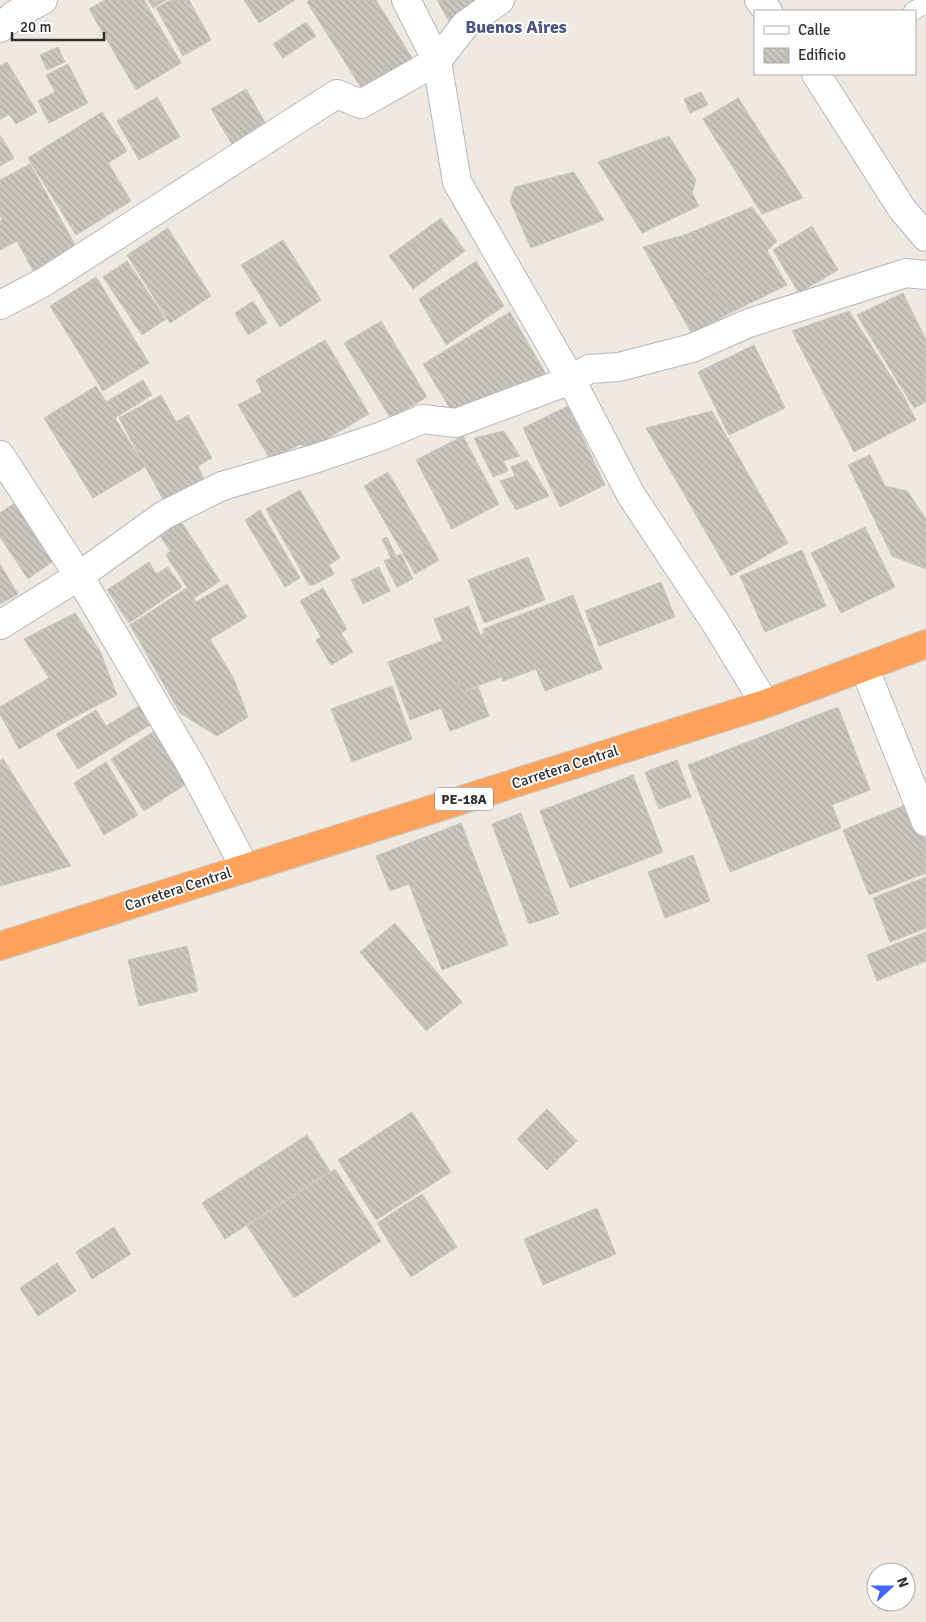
<svg xmlns="http://www.w3.org/2000/svg" width="926" height="1622" viewBox="0 0 926 1622" font-family="Signika,sans-serif">
	<style>
		.building { fill: url(#building-back-hatch); stroke: #cbc5ba }
		.lines { fill: none; stroke-linecap: round; stroke-linejoin: round }
		.lane-casing { stroke: #b4b7c1; stroke-width: 20 }
		.street-casing { stroke: #b4b7c1; stroke-width: 30 }
		.highway-casing { stroke: #c9c9c9; stroke-width: 30 }
		.lane { stroke: #fff; stroke-width: 18 }
		.street { stroke: #fff; stroke-width: 28 }
		.highway { stroke: #ffa35c; stroke-width: 28 }
		.labels { text-anchor: middle; stroke-width: 4; stroke-linejoin: round; paint-order: stroke }
		.shield { fill: #fff; stroke: #6d6d6d; stroke-width: 1 }
		.shield-label { font-size: 14px; font-weight: bold; fill: #2e2e2e }
		.street-label { font-size: 15px; fill: #2e2e2e; stroke: #fff }
		.quarter-label { font-size: 18px; font-weight: bold; fill: #4d5680; stroke: #fff }
	</style>
	<defs>
		<pattern id="building-back-hatch" width="6" height="6" patternUnits="userSpaceOnUse" patternTransform="scale(1.25)"><rect width="6" height="6" fill="#cbc7bf"/><path d="M-1 5l2 2M0 0l6 6M5-1l2 2" fill="none" stroke="#afaba4"/></pattern>
	</defs>
	<rect width="100%" height="100%" fill="#efe9e1"/>
	<g class="building">
		<path d="M105,0H144L181,63L136,90L89,9Z"/>
		<path d="M148,0H166L153,8Z"/>
		<path d="M171,0H189L211,40L183,56L156,8Z"/>
		<path d="M244,0H295L259,23Z"/>
		<path d="M310,0H376L412,58L362,89L307,2Z"/>
		<path d="M437,0H489L450,23Z"/>
		<path d="M306,22L316,36L283,58L273,44Z"/>
		<path d="M58,47L65,62L47,70L40,55Z"/>
		<path d="M7,62L37,112L16,124L9,114L0,120V66Z"/>
		<path d="M68,64L88,103L49,123L38,101L55,92L46,75Z"/>
		<path d="M246,89L267,126L233,146L211,109Z"/>
		<path d="M701,92L708,105L690,113L684,99Z"/>
		<path d="M157,97L180,137L139,160L117,121Z"/>
		<path d="M738,98L803,198L762,214L703,119Z"/>
		<path d="M102,112L127,151L108,163L131,201L76,235L28,158Z"/>
		<path d="M0,135L14,158L0,166Z"/>
		<path d="M669,136L696,180L692,193L699,206L642,233L598,162Z"/>
		<path d="M30,164L79,252L36,276L17,241L0,250V221L2,220L0,215V180Z"/>
		<path d="M574,172L604,220L531,248L510,201L515,187Z"/>
		<path d="M752,207L777,241L767,251L787,285L730,313L687,234Z"/>
		<path d="M441,218L465,251L413,289L389,256Z"/>
		<path d="M812,226L838,270L799,293L773,250Z"/>
		<path d="M168,228L211,296L170,323L127,255Z"/>
		<path d="M687,234L730,313L692,334L643,247Z"/>
		<path d="M283,240L321,300L280,327L241,265Z"/>
		<path d="M127,261L166,319L142,335L103,277Z"/>
		<path d="M476,261L504,306L446,345L419,299Z"/>
		<path d="M96,277L149,363L103,391L50,306Z"/>
		<path d="M903,293L926,340V402L914,408L857,315Z"/>
		<path d="M253,301L267,323L248,335L235,313Z"/>
		<path d="M849,311L903,395L916,420L854,452L792,331Z"/>
		<path d="M510,312L547,376L456,418L423,364Z"/>
		<path d="M381,321L427,397L391,419L344,343Z"/>
		<path d="M325,340L369,414L308,450L301,444L270,459L238,405L262,392L256,380Z"/>
		<path d="M754,345L785,408L729,435L698,372Z"/>
		<path d="M143,380L152,395L115,418L145,467L93,498L44,418L96,386L106,402Z"/>
		<path d="M161,395L176,422L188,415L212,458L198,466L204,479L164,501L119,418Z"/>
		<path d="M568,406L605,485L560,507L523,428Z"/>
		<path d="M712,411L788,543L731,576L646,428Z"/>
		<path d="M504,431L520,456L503,461L508,471L493,477L474,438Z"/>
		<path d="M463,436L499,504L452,529L416,460Z"/>
		<path d="M870,455L885,486L907,491L926,519V569L892,556L848,465Z"/>
		<path d="M527,460L549,496L516,510L500,481L515,476L511,467Z"/>
		<path d="M388,472L439,560L415,574L364,486Z"/>
		<path d="M300,490L340,558L329,565L334,574L314,585H309L266,509Z"/>
		<path d="M19,500L56,559L28,579L0,537V513Z"/>
		<path d="M260,510L300,578L285,587L245,520Z"/>
		<path d="M180,520L220,581L194,598L166,555L170,551L159,534Z"/>
		<path d="M865,527L895,587L841,613L811,553Z"/>
		<path d="M387,537L396,556L401,554L413,579L397,587L384,561L391,558L382,539Z"/>
		<path d="M802,550L826,606L765,632L740,576Z"/>
		<path d="M528,557L545,600L484,623L468,580Z"/>
		<path d="M149,562L156,574L168,567L182,587L129,623L107,590Z"/>
		<path d="M0,564L18,594L0,604Z"/>
		<path d="M379,567L390,591L363,604L351,580Z"/>
		<path d="M661,582L675,617L599,646L585,611Z"/>
		<path d="M227,584L247,617L210,639L234,679L248,717L217,736L180,713L130,625L187,588L196,602Z"/>
		<path d="M323,588L347,629L341,633L353,652L331,665L316,640L321,637L300,601Z"/>
		<path d="M573,595L602,669L545,691L536,669L503,681L483,629Z"/>
		<path d="M469,606L480,635L484,633L501,677L462,692L434,619Z"/>
		<path d="M75,613L100,651L117,695L67,721L19,749L0,714V707L49,678L24,639Z"/>
		<path d="M442,641L462,693L478,687L489,716L450,731L441,708L410,720L388,662Z"/>
		<path d="M392,686L412,739L352,762L331,709Z"/>
		<path d="M139,706L150,725L78,769L56,734L96,710L106,726Z"/>
		<path d="M838,707L870,790L832,805L841,828L730,872L688,765Z"/>
		<path d="M159,728L191,781L144,811L111,759Z"/>
		<path d="M3,759L71,866L0,886V761Z"/>
		<path d="M677,760L691,797L659,809L645,772Z"/>
		<path d="M106,762L138,815L104,835L74,783Z"/>
		<path d="M633,775L663,852L570,888L540,811Z"/>
		<path d="M913,802L926,836V873L869,895L843,830Z"/>
		<path d="M521,813L559,914L529,924L492,824Z"/>
		<path d="M461,823L508,945L442,970L409,884L390,891L376,856Z"/>
		<path d="M693,855L710,901L665,918L648,872Z"/>
		<path d="M926,877V928L890,942L873,898Z"/>
		<path d="M395,923L462,1002L426,1031L360,952Z"/>
		<path d="M926,932V961L877,981L867,955Z"/>
		<path d="M187,946L198,991L139,1006L128,960Z"/>
		<path d="M547,1109L577,1141L547,1170L517,1139Z"/>
		<path d="M412,1112L451,1172L376,1220L338,1160Z"/>
		<path d="M307,1135L330,1171L225,1239L202,1203Z"/>
		<path d="M335,1169L381,1241L294,1298L247,1226Z"/>
		<path d="M422,1194L457,1247L411,1277L377,1223Z"/>
		<path d="M597,1208L616,1254L543,1285L524,1239Z"/>
		<path d="M114,1227L131,1254L92,1279L76,1252Z"/>
		<path d="M57,1263L76,1291L38,1316L20,1288Z"/>
	</g>
	<g class="lines">
		<g class="lane-casing">
			<path id="lane" d="M913,11L926,4"/>
		</g>
		<g class="street-casing">
			<g id="street">
				<path d="M406,0L437,61L457,182L571,380L631,495L717,625L765,704"/>
				<path d="M759,0L768,11"/>
				<path d="M0,28L14,15L43,0"/>
				<path d="M816,74L902,209L926,237"/>
				<path d="M0,305L44,282L337,94L361,104L437,61L465,25L500,0"/>
				<path d="M0,455L79,576L192,767L245,868"/>
				<path d="M0,625L79,576L164,515L222,486L314,459L382,436L423,419L456,423L571,380L589,369L619,367L692,348L749,323L906,273L926,275"/>
				<path d="M864,667L926,822"/>
			</g>
		</g>
		<g class="highway-casing">
			<path id="highway" d="M0,946L765,704L926,644"/>
		</g>
		<use href="#lane" class="lane"/>
		<use href="#street" class="street"/>
		<use href="#highway" class="highway"/>
	</g>
	<g class="labels">
		<rect class="shield" x="435" y="787.5" width="58" height="23" rx="4"/>
		<g class="shield-label">
			<text x="464" y="804">PE-18A</text>
		</g>
		<g class="street-label">
			<text transform="translate(565 767) rotate(-18)" y="5">Carretera Central</text>
			<text transform="translate(178 889) rotate(-18)" y="5">Carretera Central</text>
		</g>
		<g class="quarter-label">
			<text x="516" y="33">Buenos Aires</text>
		</g>
	</g>
	<rect x="754" y="10" width="162" height="65" fill="#ffffff" stroke="#ababab"/>
	<rect x="764" y="26" width="25" height="8" fill="#ffffff" stroke="#ababab"/>
	<text x="798" y="35" font-size="15" fill="#2e2e2e">Calle</text>
	<rect x="764" y="48" width="25" height="15" fill="url(#building-back-hatch)" stroke="#ababab"/>
	<text x="798" y="60" font-size="15" fill="#2e2e2e">Edificio</text>
	<g transform="translate(891 1587) rotate(69)"><circle r="24" fill="#ffffff" stroke="#ababab"/>
	<path d="M0-4L9 19L0 12L-9 19Z" fill="#4264fb"/>
	<text y="-8" font-size="14" font-weight="bold" text-anchor="middle" fill="#2e2e2e">N</text>
	</g>
	<path d="M12 32v8h92v-8" fill="none" stroke="#2e2e2e" stroke-width="2.5"/>
	<text x="20" y="32" font-size="15" fill="#2e2e2e" stroke="#ffffff" stroke-width="4" paint-order="stroke">20 m</text>
</svg>
